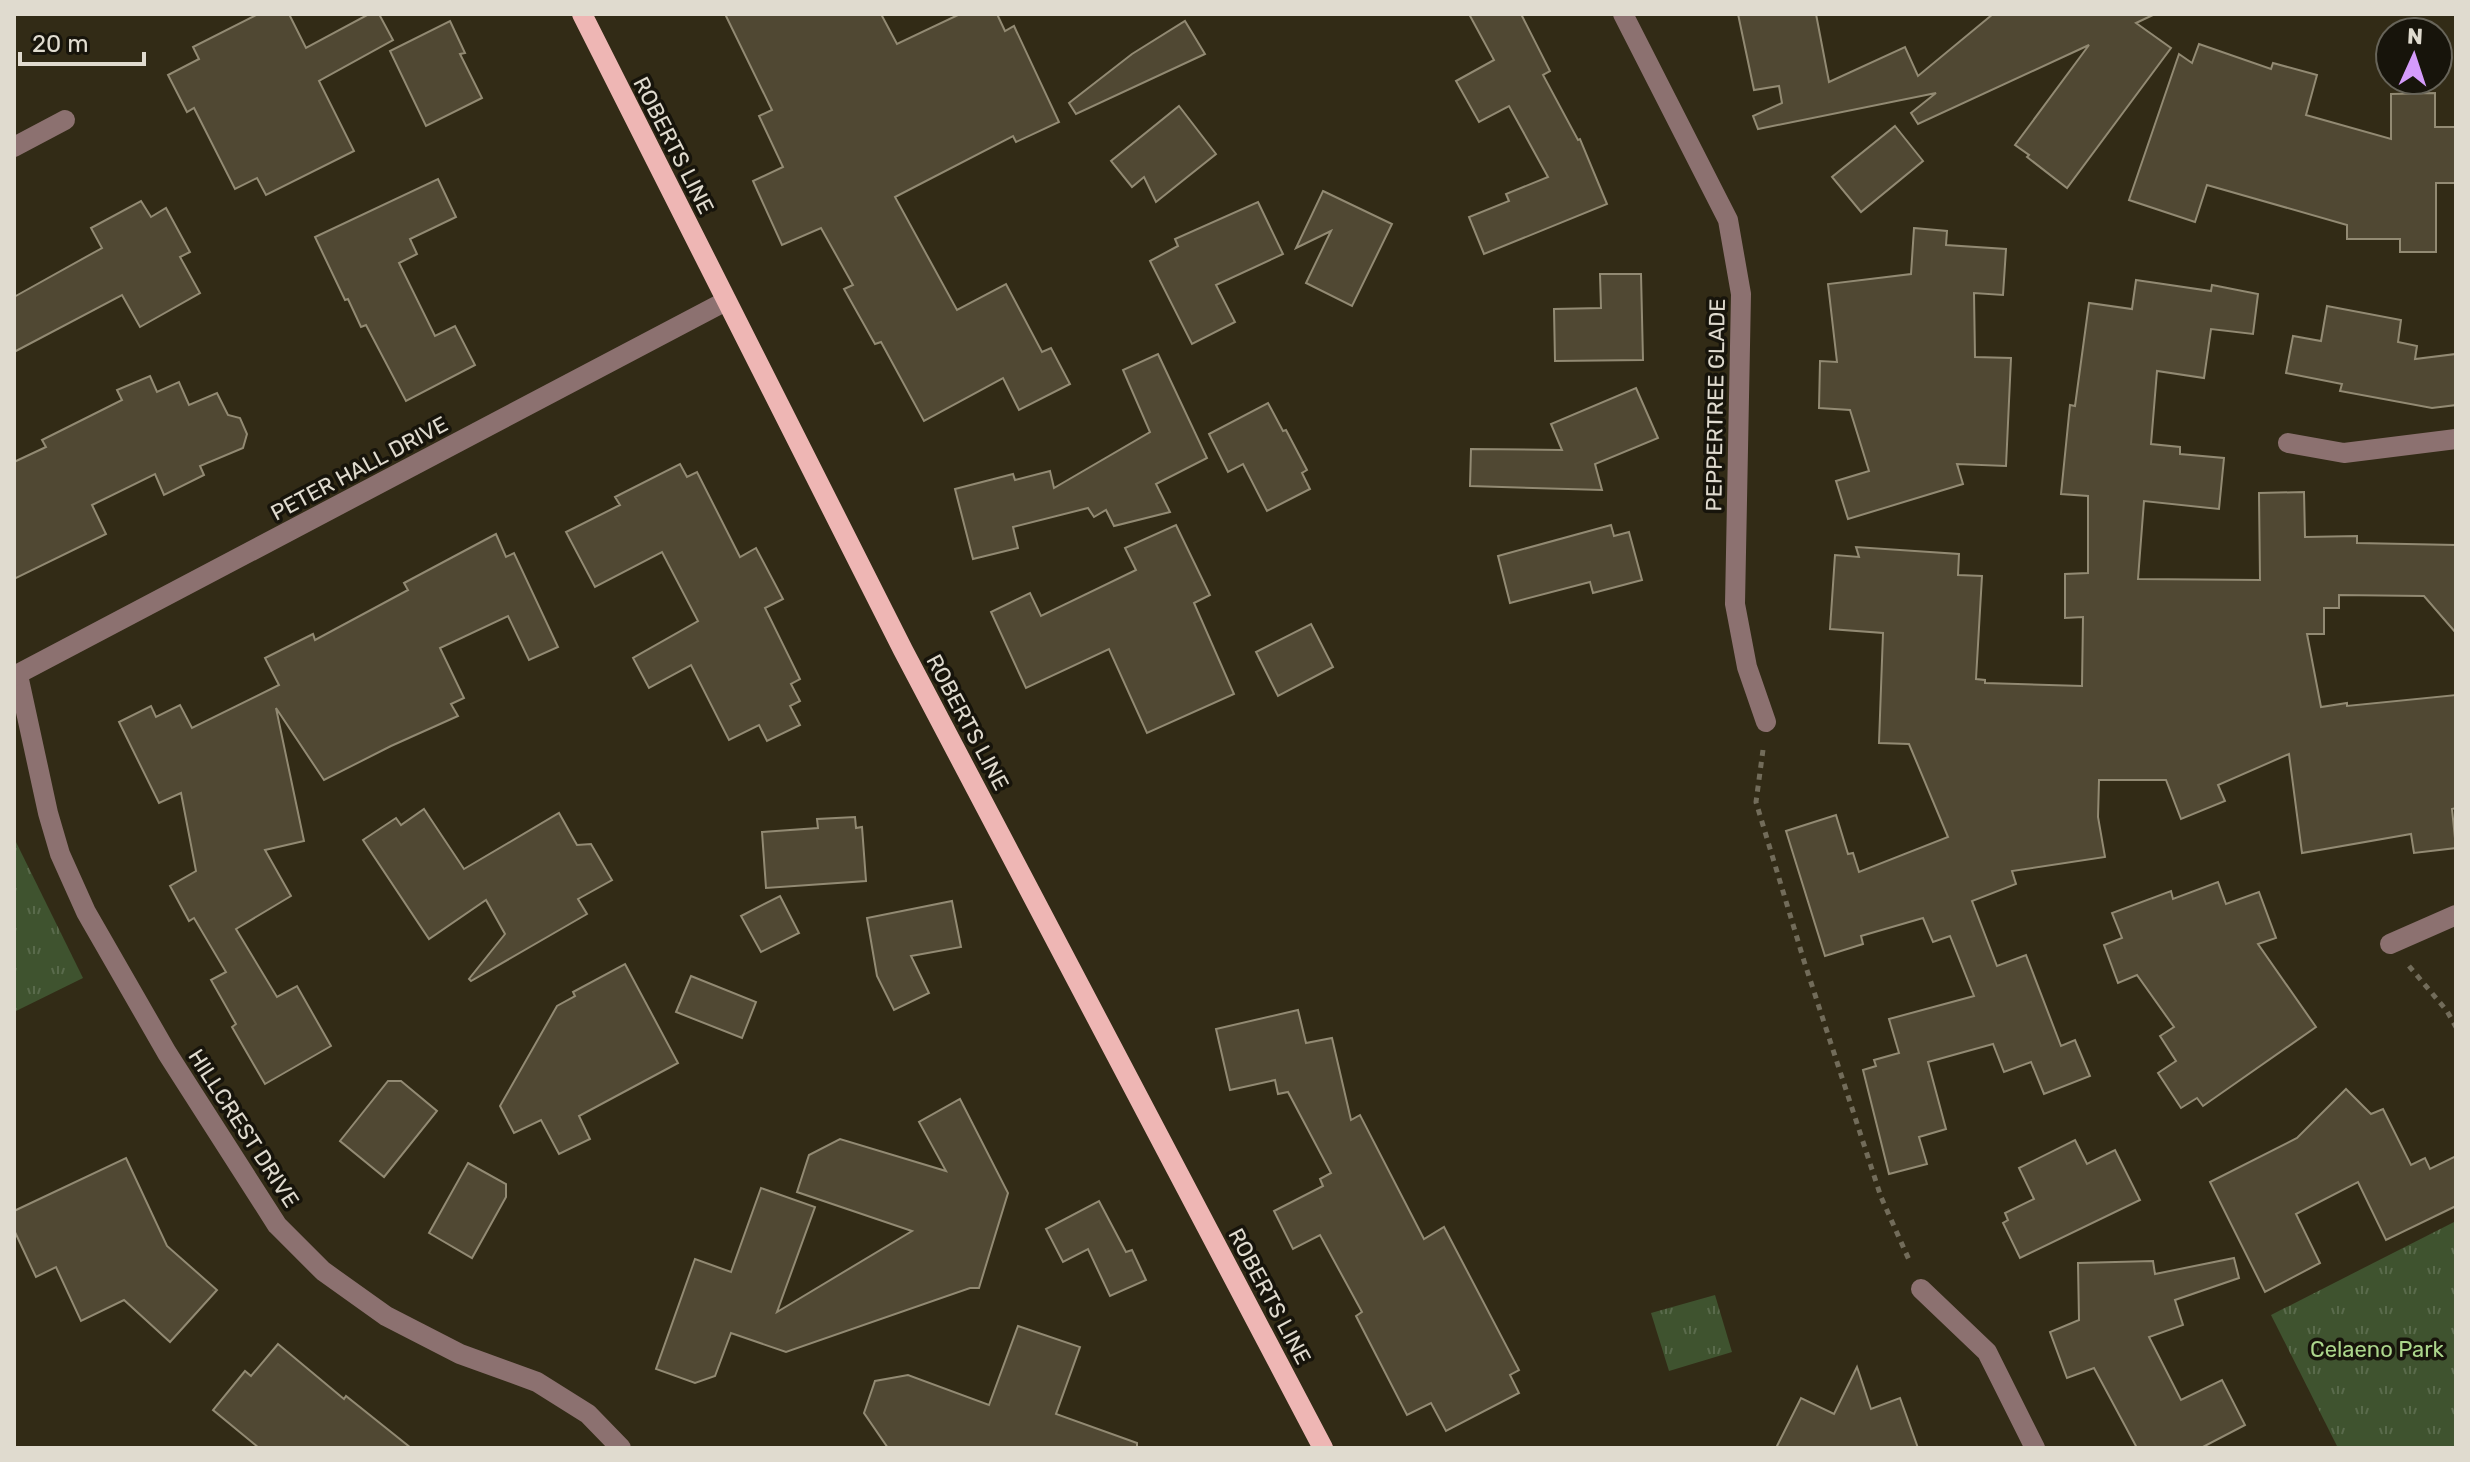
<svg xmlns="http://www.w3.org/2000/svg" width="2470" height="1462" viewBox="0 0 2470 1462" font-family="Rubik,sans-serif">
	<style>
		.park { fill: url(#park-tufts) }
		.building { fill: #504833; stroke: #928a73; stroke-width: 2 }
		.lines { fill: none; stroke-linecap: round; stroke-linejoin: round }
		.path { stroke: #726c5a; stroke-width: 5; stroke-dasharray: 6 6; stroke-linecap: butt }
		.minor { stroke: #8c7170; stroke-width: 20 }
		.major { stroke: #eeb6b4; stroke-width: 20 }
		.labels { text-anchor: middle; stroke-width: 7; stroke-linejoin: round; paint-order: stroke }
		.street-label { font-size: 22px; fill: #e0dbcf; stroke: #17140b }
		.park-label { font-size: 22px; fill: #acd68c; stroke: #17140b }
	</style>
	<defs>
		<pattern id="park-tufts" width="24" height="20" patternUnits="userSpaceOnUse" patternTransform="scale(2)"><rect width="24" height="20" fill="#3f532f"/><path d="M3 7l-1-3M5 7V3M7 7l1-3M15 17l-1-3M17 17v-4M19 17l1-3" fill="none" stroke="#5a6b4c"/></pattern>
	</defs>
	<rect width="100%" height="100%" fill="#322b16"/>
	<g class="park">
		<path d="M14,838L83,978L14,1012Z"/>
		<path d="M2456,1221V1448H2338L2271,1315Z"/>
		<path d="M1715,1295L1732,1352L1669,1371L1651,1313Z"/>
	</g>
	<g class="building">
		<path d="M258,14H289L306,48L369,14H379L393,40L319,81L354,151L266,195L257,178L235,189L194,108L187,112L168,75L199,59L193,47Z"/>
		<path d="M725,14H881L897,44L960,14H997L1005,31L1014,26L1059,122L1016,142L1013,136L895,197L957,310L1006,284L1042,352L1051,348L1070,384L1019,410L1003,378L924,421L881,342L875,344L844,289L853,285L821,228L782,245L753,181L783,167L759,116L772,110Z"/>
		<path d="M1469,14H1521L1550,71L1543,75L1578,140L1580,139L1607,204L1484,254L1469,217L1509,201L1506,194L1548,177L1509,106L1479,122L1456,81L1494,60Z"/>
		<path d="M1738,14H1816L1829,82L1905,47L1918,76L1993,14H2155L2136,23L2171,48L2067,188L2027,157L2029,155L2015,145L2089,45L1918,124L1911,113L1936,93L1758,129L1753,116L1782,103L1779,86L1754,90Z"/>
		<path d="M450,21L465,53L460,54L482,98L426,126L390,51Z"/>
		<path d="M1185,21L1205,54L1076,114L1069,103L1132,54Z"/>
		<path d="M2199,44L2271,69L2273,63L2317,75L2306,115L2391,139V94L2435,93V127H2456V183H2436V252H2400V239H2347V225L2207,185L2195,222L2129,200L2179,54L2192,63Z"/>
		<path d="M1179,106L1216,154L1156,202L1144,177L1132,187L1111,161Z"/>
		<path d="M1895,126L1923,161L1861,212L1832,177Z"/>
		<path d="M438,179L456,217L410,239L417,254L399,263L435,336L455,326L475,365L406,401L366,325L361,327L348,299L345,300L315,237Z"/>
		<path d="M1323,191L1392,224L1352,306L1306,283L1331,231L1296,248Z"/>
		<path d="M141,201L151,217L166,208L190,252L180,257L200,293L140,327L122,295L14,352V297L102,248L91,228Z"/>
		<path d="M1258,202L1283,254L1216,285L1235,322L1192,344L1150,261L1178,246L1175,239Z"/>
		<path d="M1914,228L1947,231L1946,245L2006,249L2003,295L1974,293L1975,357L2011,358L2006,466L1957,464L1963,484L1848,519L1836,481L1869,471L1850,410L1819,408L1820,361L1837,362L1828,284L1911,274Z"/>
		<path d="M1600,274H1641L1643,360L1555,361L1554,309L1601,308Z"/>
		<path d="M2136,280L2211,291L2212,285L2258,294L2253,334L2211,329L2204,378L2157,371L2151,444L2180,447V454L2224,458L2219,509L2144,501L2138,579L2260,580L2259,493L2304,492L2305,537L2357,536V543L2456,545V633L2424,596L2339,595V608H2324V634H2307L2321,707L2347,703V706L2456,695V808L2452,809L2456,848L2414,853L2411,834L2302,853L2289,754L2218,785L2225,801L2181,819L2166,780H2099L2098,817L2105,857L2012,871L2016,884L1972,901L1997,966L2026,955L2061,1046L2075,1040L2090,1076L2044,1094L2031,1062L2004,1072L1993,1044L1928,1062L1946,1129L1919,1137L1927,1164L1889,1174L1863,1070L1876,1066L1874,1060L1899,1053L1889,1019L1974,996L1950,936L1933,942L1923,918L1861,936L1863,944L1825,956L1786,831L1836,815L1848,854L1853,853L1859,872L1948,837L1909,744L1879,743L1883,633L1830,629L1835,555L1859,557L1856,547L1959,554L1958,575L1982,576L1976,679L1985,680V683L2082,686L2083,617L2065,618V574L2088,573V496L2061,494L2070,405L2075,406L2089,303L2132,309Z"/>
		<path d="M2327,306L2401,320L2398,342L2417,346L2415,359L2456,354V405L2432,408L2340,391L2342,384L2286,373L2293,336L2321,341Z"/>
		<path d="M1158,354L1207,458L1156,484L1170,512L1114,526L1106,510L1094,517L1088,508L1013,527L1018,548L973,559L955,489L1013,474L1015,480L1050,471L1054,488L1150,432L1123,370Z"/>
		<path d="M150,376L157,392L179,382L189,405L217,393L228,415L240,418L247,434L243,448L200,466L204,475L164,495L155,474L92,505L106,534L14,579V462L46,447L42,440L122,400L117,390Z"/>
		<path d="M1636,388L1658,438L1595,464L1602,490L1470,486L1471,449L1562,450L1551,424Z"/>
		<path d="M1268,403L1283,431L1286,430L1307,470L1302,473L1310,489L1267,511L1243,464L1228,472L1209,434Z"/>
		<path d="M680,464L687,477L697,472L740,557L756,548L783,599L765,608L800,679L791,684L800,701L790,706L800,725L767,741L759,725L729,740L691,665L649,688L633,658L698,621L662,552L595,587L566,532L620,505L615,497Z"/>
		<path d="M1176,525L1210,595L1194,603L1234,694L1147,733L1109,649L1026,688L991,612L1030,593L1041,616L1136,570L1125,548Z"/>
		<path d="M1611,525L1614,536L1629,532L1642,580L1593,593L1590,582L1510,603L1498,556Z"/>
		<path d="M496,534L506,557L514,553L558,647L529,660L508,616L440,648L464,698L451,704L458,716L391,746L324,780L276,708L304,841L265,850L291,896L236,929L277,997L297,986L331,1046L265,1084L232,1027L236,1024L211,980L226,972L194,918L189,921L170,886L196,871L181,793L159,803L119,722L151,706L156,717L180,705L192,728L279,685L265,658L313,634L315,640L408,590L404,583Z"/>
		<path d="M1311,624L1333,667L1278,696L1256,652Z"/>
		<path d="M424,809L464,869L559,813L577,845L591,844L612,880L578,899L587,914L471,981L469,979L505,934L486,900L429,939L363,840L396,818L401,825Z"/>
		<path d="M855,817L856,828L862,827L866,881L766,888L762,832L818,828L817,819Z"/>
		<path d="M2218,882L2226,904L2259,892L2276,938L2258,944L2316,1027L2203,1106L2197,1098L2181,1108L2158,1073L2176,1061L2160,1036L2174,1027L2137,975L2118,983L2104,945L2122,938L2112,913L2171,891L2173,899Z"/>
		<path d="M780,896L799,933L761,952L741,916Z"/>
		<path d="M952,901L961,947L911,956L929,993L894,1010L877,976L867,918Z"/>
		<path d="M625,964L678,1063L579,1116L590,1139L559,1154L541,1120L514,1133L500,1106L557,1006L575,996L573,992Z"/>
		<path d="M691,976L756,1002L742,1038L676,1012Z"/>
		<path d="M1298,1010L1306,1043L1332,1038L1351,1120L1360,1115L1424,1239L1444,1227L1519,1370L1510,1375L1519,1393L1446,1431L1431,1403L1407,1415L1356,1316L1362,1312L1320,1235L1293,1249L1274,1211L1323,1186L1320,1179L1331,1173L1288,1092L1278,1094L1275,1080L1230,1090L1216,1029Z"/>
		<path d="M388,1081H401L437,1111L384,1177L340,1141Z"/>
		<path d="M2346,1089L2371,1114L2383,1109L2411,1165L2425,1158L2430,1169L2456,1156V1206L2386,1240L2358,1182L2296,1214L2320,1263L2265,1292L2210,1182L2297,1138Z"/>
		<path d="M960,1099L1008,1193L979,1288H970L786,1352L731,1333L715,1376L695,1383L656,1369L695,1259L731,1272L761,1188L815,1207L777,1312L912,1231L797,1192L809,1155L840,1139L946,1171L919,1122Z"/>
		<path d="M2075,1140L2087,1164L2115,1150L2140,1200L2020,1258L2003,1223L2008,1220L2005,1213L2034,1199L2019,1168Z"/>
		<path d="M126,1158L167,1246L217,1290L170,1342L124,1300L81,1321L56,1267L36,1277L14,1230V1211Z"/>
		<path d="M468,1163L506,1184V1197L472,1258L429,1233Z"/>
		<path d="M1099,1201L1126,1252L1132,1250L1146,1280L1110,1296L1088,1249L1063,1262L1046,1229Z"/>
		<path d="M2234,1258L2239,1278L2175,1300L2183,1325L2149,1337L2181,1400L2222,1380L2245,1425L2201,1448H2137L2094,1368L2067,1378L2050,1332L2079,1320L2078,1263L2153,1261L2155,1274Z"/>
		<path d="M1018,1326L1080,1347L1056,1414L1137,1443V1448H888L864,1413L875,1381L908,1375L989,1405Z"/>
		<path d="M278,1344L344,1399L346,1396L411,1448H259L213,1410L245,1371L251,1376Z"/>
		<path d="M1857,1367L1871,1409L1900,1398L1918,1448H1776L1801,1398L1834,1414Z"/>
	</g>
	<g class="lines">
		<g class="path">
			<path d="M1763,750L1756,802L1804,961L1881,1197L1910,1262"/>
			<path d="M2409,966L2447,1011L2456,1027"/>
		</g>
		<g class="minor">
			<path d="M1623,14L1728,220L1741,294L1735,604L1747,667L1766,722"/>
			<path d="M14,147L65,120"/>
			<path d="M2288,443L2344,453L2456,439"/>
			<path d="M18,675L48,813L60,854L86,912L167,1053L277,1225L323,1271L386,1316L460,1354L537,1382L588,1414L621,1448"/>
			<path d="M14,676L726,301"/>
			<path d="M2390,944L2456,915"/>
			<path d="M1921,1289L1987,1352L2035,1448"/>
		</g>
		<path class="major" d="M582,14L903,650L1323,1448"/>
	</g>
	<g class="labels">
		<g class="street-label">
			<text transform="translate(674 145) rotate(63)" y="8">ROBERTS LINE</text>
			<text transform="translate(1715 405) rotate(-89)" y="8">PEPPERTREE GLADE</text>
			<text transform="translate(359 468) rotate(-28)" y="8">PETER HALL DRIVE</text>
			<text transform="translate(968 722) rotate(62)" y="8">ROBERTS LINE</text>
			<text transform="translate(244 1128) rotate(57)" y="8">HILLCREST DRIVE</text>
			<text transform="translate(1270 1296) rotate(62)" y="8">ROBERTS LINE</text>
		</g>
		<g class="park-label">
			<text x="2377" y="1357">Celaeno Park</text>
		</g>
	</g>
	<rect width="2470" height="1462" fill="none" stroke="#e0dbcf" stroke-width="32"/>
	<g transform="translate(2414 56) rotate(3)"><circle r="38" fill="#17140b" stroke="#676459" stroke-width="2"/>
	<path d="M0-6L14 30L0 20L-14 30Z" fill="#d59bfb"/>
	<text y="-12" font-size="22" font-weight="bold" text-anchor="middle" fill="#e0dbcf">N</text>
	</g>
	<path d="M20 52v12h124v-12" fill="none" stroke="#e0dbcf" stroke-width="4"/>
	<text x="32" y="52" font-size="24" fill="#e0dbcf" stroke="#17140b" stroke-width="6" paint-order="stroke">20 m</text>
</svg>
